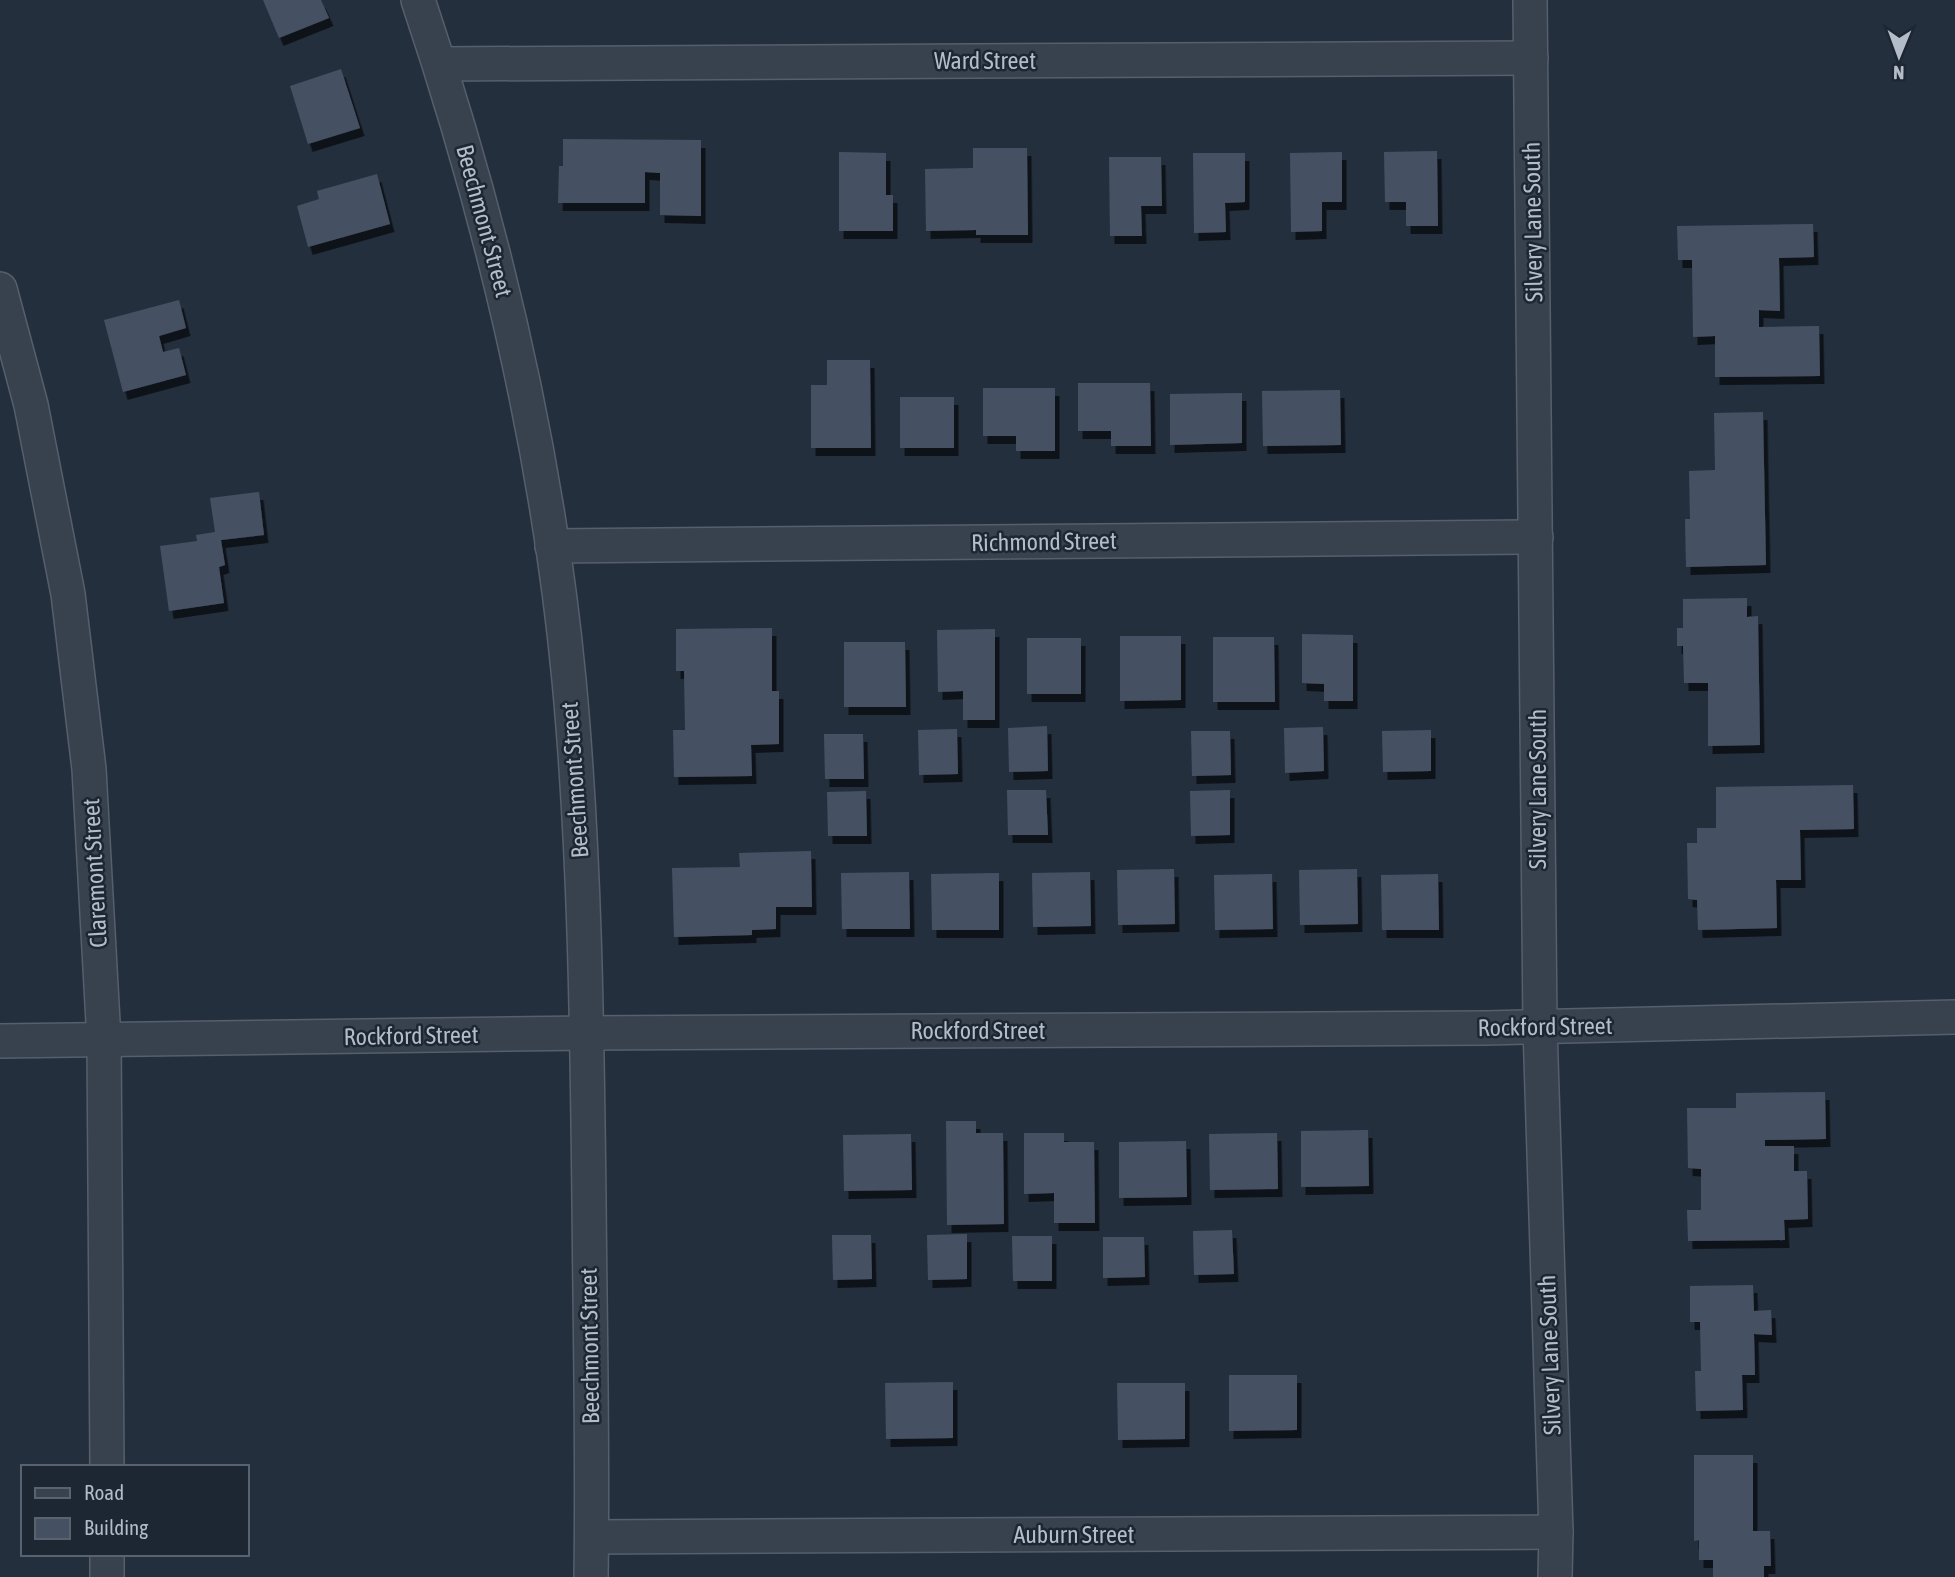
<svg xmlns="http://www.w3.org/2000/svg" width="1955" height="1577" viewBox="0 0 1955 1577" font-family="'Asap Condensed',sans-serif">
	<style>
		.building { fill: #455162; filter: url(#shadow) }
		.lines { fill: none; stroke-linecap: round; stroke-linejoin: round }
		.minor-casing { stroke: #565f6c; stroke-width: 36 }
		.minor { stroke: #38414e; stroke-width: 33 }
		.labels { text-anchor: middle; stroke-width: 5; stroke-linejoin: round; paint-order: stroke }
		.street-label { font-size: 24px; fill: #b4bcc9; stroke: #1d2633 }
	</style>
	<defs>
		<filter id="shadow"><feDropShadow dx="4.5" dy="8" stdDeviation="0" flood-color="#0009"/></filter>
	</defs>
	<rect width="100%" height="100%" fill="#242f3e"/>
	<g class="building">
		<path d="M263,0H321L329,18L279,38Z"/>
		<path d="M341,69L360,128L308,144L290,86Z"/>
		<path d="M563,139L701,140V216L660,215V173L645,172V203H558L559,166H563Z"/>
		<path d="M973,148H1027L1028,235H976V230L926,231L925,169L973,168Z"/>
		<path d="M1437,151L1438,226H1406V202H1385L1384,152Z"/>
		<path d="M839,152L886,153V195H893V231H839Z"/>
		<path d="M1342,152V202H1322V231L1291,232L1290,153Z"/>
		<path d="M1193,153H1245V202L1225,203L1226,232L1194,233Z"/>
		<path d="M1109,157H1161L1162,206H1141L1142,236H1110Z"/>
		<path d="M377,174L390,224L308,247L297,206L319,199L317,191Z"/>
		<path d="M1813,224L1814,257L1779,258L1780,311L1759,310V327L1819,326L1820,376L1715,377V336L1693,337L1692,260H1678L1677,226Z"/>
		<path d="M179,300L186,328L159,336L163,352L179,348L186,375L123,392L104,320Z"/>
		<path d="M827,360H870L871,448H811V385H827Z"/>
		<path d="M1078,383H1150L1151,446H1111V431H1078Z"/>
		<path d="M983,388H1055V451H1016V436H983Z"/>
		<path d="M1340,390L1341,445L1263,446L1262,391Z"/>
		<path d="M1242,393V443L1170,445V394Z"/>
		<rect x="900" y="397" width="54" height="51"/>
		<path d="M1763,412L1766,565L1686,567L1685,519H1690L1689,471L1715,470L1714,413Z"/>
		<path d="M259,492L264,535L221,540L225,565L219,567L224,603L169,611L160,546L197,541L196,535L215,532L210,498Z"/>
		<path d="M1747,598V617L1758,616L1760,745L1708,746V683H1684L1683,646H1677V628H1683V599Z"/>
		<path d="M772,628V691H779V744L751,745L752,776L674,777L673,730H685L684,671H676V629Z"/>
		<path d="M995,629V720H963V691L938,692L937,630Z"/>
		<path d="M1302,634L1353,635V701H1324V684L1302,683Z"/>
		<path d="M1120,636H1181V700L1120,701Z"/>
		<path d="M1213,637H1274L1275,702H1213Z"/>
		<rect x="1027" y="638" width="54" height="56"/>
		<path d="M844,642H905L906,707H844Z"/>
		<path d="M1047,726L1048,771L1009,772L1008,728Z"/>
		<path d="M1323,727L1324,771L1285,773L1284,728Z"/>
		<path d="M957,729L958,774L919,775L918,730Z"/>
		<path d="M1431,730V771L1383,772L1382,731Z"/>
		<path d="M1191,731H1230L1231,775L1192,776Z"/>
		<path d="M824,734H863L864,779H825Z"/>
		<path d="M1853,785L1854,829L1800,830L1801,880H1776L1777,928L1698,930L1697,900L1688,899L1687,843H1697V828H1716V787Z"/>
		<path d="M1007,790H1046L1048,835H1008Z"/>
		<path d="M1230,790V835L1191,836L1190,791Z"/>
		<path d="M866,791L867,836H828L827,792Z"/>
		<path d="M811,851L812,907H776V929L752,930V935L674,937L672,868L740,867L739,853Z"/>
		<path d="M1174,869L1175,924L1118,925L1117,870Z"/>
		<path d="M1357,869L1358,924L1300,925L1299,870Z"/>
		<path d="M909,872L910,929H842L841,873Z"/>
		<path d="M1090,872L1091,926L1033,927L1032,873Z"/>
		<path d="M999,873V930H932L931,874Z"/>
		<path d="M1272,874L1273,929L1215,930L1214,875Z"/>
		<path d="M1438,874L1439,930H1382L1381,875Z"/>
		<path d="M1825,1092L1826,1139L1765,1140V1146H1794V1171H1807L1808,1219L1784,1220L1785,1240L1688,1241L1687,1210H1701V1169L1688,1168L1687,1108H1736V1093Z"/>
		<path d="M946,1121H976V1133H1003L1004,1224L947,1225Z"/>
		<path d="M1368,1130L1369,1186L1301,1187V1131Z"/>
		<path d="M1024,1133H1064V1142H1094L1095,1223H1054V1193L1024,1194Z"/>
		<path d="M1277,1133L1278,1189L1210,1190L1209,1134Z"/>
		<path d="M911,1134L912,1190L844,1191L843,1135Z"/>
		<path d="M1186,1141L1187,1197L1119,1198V1142Z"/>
		<path d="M1232,1230L1234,1274L1194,1275L1193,1231Z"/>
		<path d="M967,1234V1279L928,1280L927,1235Z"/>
		<path d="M832,1235H871L872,1279L833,1280Z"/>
		<path d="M1012,1236H1052V1281H1013Z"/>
		<path d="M1103,1237H1144L1145,1277L1103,1278Z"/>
		<path d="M1753,1285L1754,1311L1771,1310L1772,1335L1754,1334L1755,1375H1742L1743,1410L1696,1411L1695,1371H1701L1700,1322H1690V1286Z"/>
		<path d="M1229,1375H1297V1430L1229,1431Z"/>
		<path d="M953,1382V1438L886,1439L885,1383Z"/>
		<path d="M1117,1383H1185V1439L1118,1440Z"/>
		<path d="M1694,1455H1753V1531H1770L1771,1566H1764V1577H1713V1560H1699V1540L1694,1541Z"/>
	</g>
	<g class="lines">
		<g class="minor-casing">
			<g id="minor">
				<path d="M418,0C492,220 547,448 569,680C585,852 587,1027 589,1200C590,1326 593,1451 591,1577"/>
				<path d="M1530,0L1540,1027L1556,1532L1555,1577"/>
				<path d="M440,64L1531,58"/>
				<path d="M0,289L31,405L68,594L89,769L104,1040L107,1467"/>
				<path d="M552,546L1536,537"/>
				<path d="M0,1041L587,1033L1486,1028L1955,1017"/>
				<path d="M592,1537L1556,1532"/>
				<path d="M107,1554V1577"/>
			</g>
		</g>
		<use href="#minor" class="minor"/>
	</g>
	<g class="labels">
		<g class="street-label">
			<text x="985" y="69">Ward Street</text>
			<text transform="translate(484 221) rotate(75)" y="8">Beechmont Street</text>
			<text transform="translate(1533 222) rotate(-91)" y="8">Silvery Lane South</text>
			<text transform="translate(1044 542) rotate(-1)" y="8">Richmond Street</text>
			<text transform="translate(575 780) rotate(-94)" y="8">Beechmont Street</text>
			<text transform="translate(1538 789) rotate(-90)" y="8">Silvery Lane South</text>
			<text transform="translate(95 873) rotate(-93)" y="8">Claremont Street</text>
			<text transform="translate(1545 1027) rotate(-1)" y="8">Rockford Street</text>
			<text x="978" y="1039">Rockford Street</text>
			<text transform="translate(411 1036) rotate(-1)" y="8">Rockford Street</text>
			<text transform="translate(590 1346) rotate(-91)" y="8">Beechmont Street</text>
			<text transform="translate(1550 1355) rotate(-92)" y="8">Silvery Lane South</text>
			<text x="1074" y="1543">Auburn Street</text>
		</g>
	</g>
	<rect x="21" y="1465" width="228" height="91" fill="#1d2633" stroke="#59626f" stroke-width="2"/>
	<rect x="35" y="1488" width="35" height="10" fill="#38414e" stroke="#59626f" stroke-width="2"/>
	<text x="84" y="1500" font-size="21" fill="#b4bcc9">Road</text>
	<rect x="35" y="1518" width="35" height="21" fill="#455162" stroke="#59626f" stroke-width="2"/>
	<text x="84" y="1535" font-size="21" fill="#b4bcc9">Building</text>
	<g transform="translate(1899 56) rotate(181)" stroke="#1d2633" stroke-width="5" paint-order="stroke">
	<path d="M0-5L12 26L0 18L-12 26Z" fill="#b4bcc9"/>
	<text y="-10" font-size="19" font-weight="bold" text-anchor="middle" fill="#b4bcc9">N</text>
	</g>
</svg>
